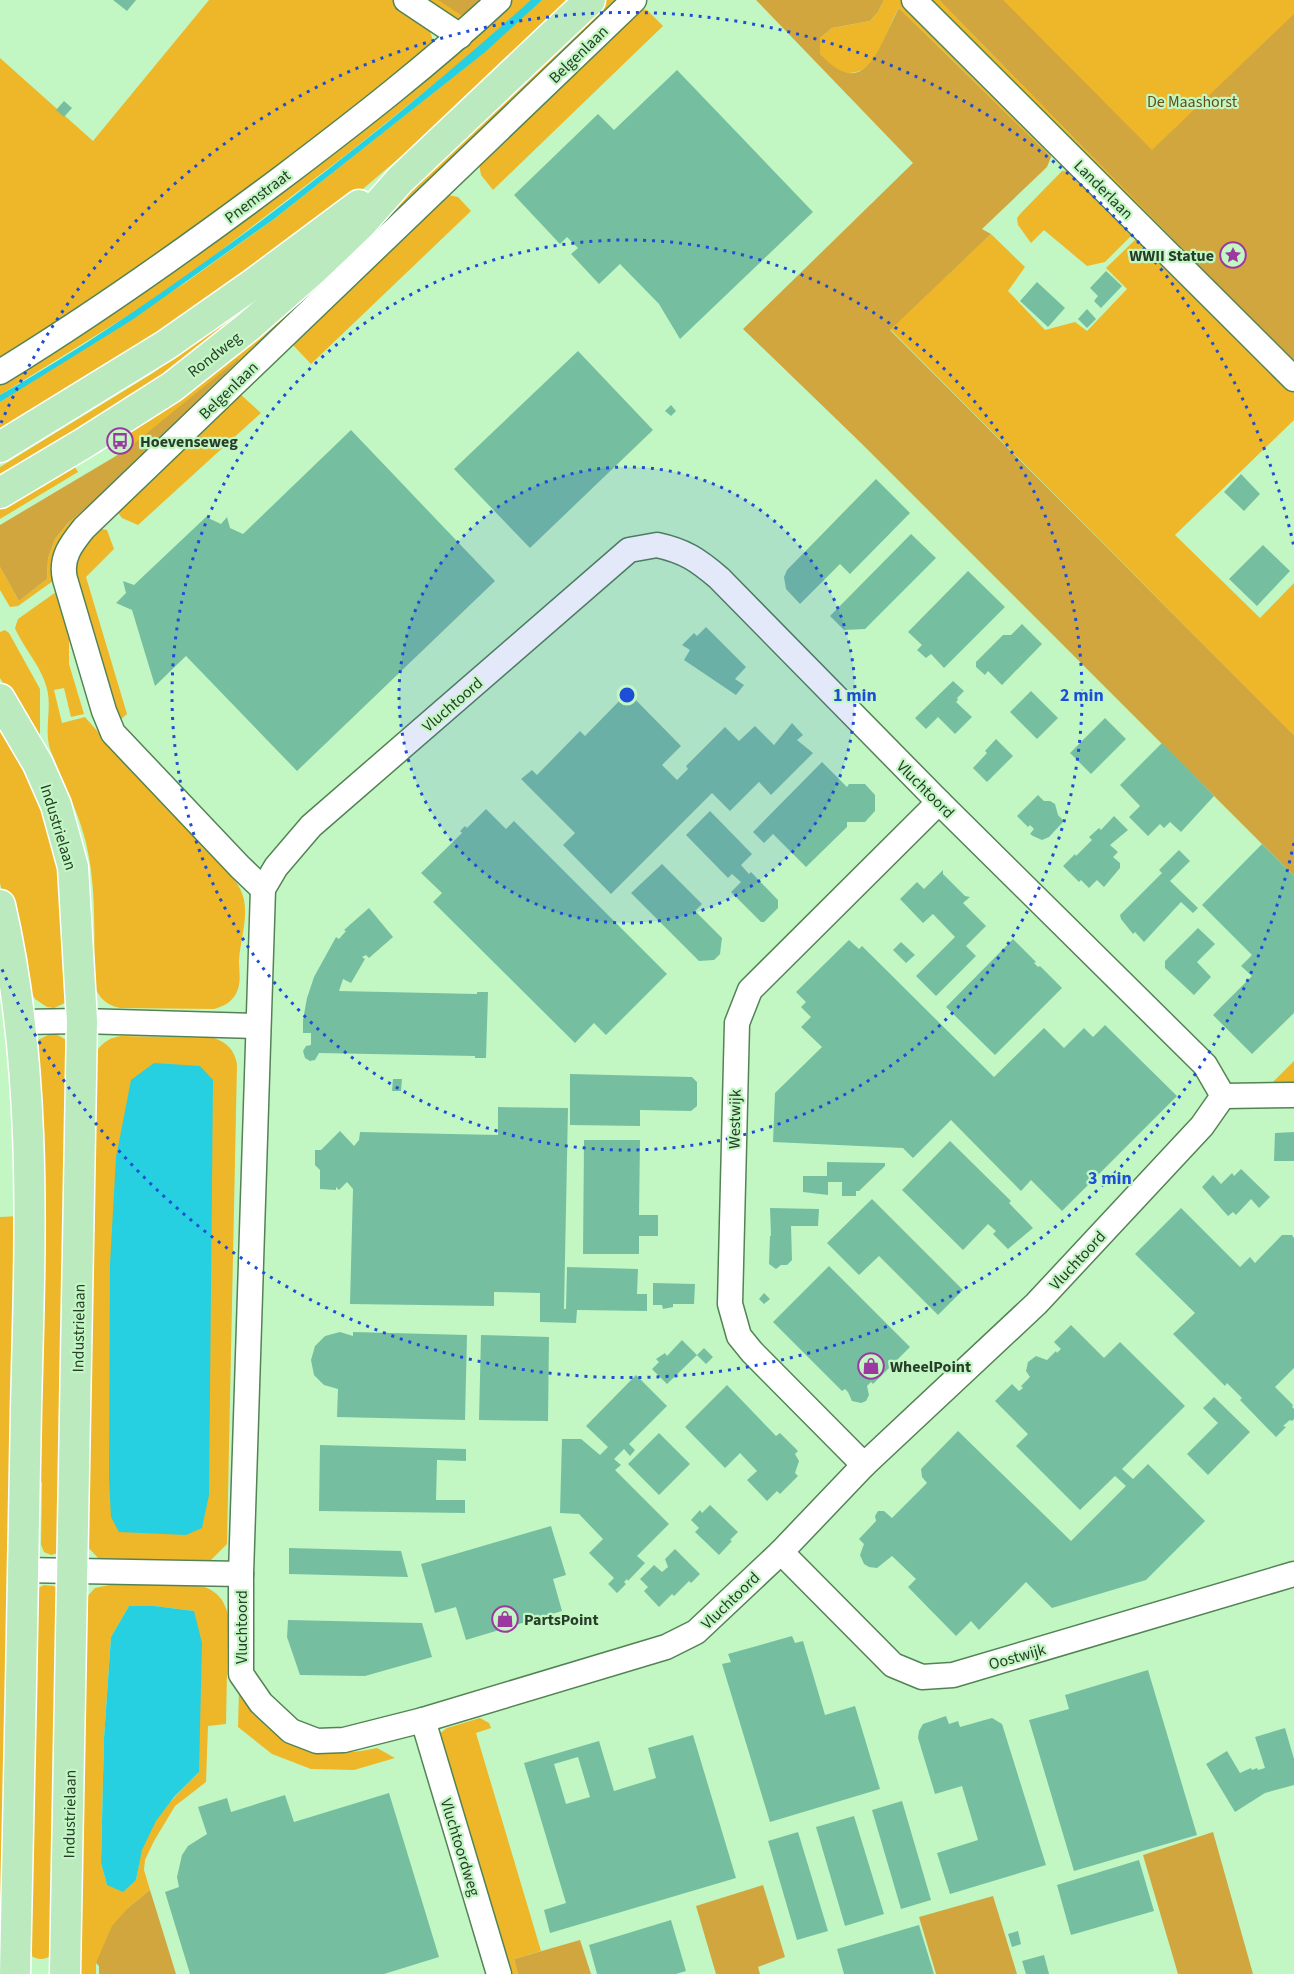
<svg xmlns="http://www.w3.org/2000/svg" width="1294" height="1974" viewBox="0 0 1294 1974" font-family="'Source Sans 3',sans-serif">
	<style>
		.green { fill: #edb729; fill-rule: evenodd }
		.forest { fill: #d1a63f }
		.water { fill: #26d0e1 }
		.building { fill: #75bfa0; fill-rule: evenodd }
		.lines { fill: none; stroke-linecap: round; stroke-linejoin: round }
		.minor-casing { stroke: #538355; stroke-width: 27 }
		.major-casing { stroke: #fff; stroke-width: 33 }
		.minor { stroke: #fff; stroke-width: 24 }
		.major { stroke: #bceabf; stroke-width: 30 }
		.ring { fill: none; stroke: #1d4ed8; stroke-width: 3; stroke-dasharray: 3 6 }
		.labels { text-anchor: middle; stroke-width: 4.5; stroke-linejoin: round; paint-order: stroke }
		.street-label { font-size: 16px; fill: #283d29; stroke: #c2f7c4 }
		.park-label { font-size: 16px; fill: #644d17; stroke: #c2f7c4 }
		.poi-label { font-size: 16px; font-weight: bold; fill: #283d29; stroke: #c2f7c4; text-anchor: start }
		.centre { fill: #1d4ed8; stroke: #c2f7c4; stroke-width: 3 }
		.ring-label { font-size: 18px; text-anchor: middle; font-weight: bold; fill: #1d4ed8; stroke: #c2f7c4; stroke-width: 4.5; stroke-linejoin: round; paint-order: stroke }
	</style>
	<rect width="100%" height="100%" fill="#c2f7c4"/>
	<g class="green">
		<path d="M209,0H396L428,24L433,41L430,50L277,175L0,364V58L93,141Z"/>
		<path d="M401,0H575L404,154L324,222L200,313L131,349L0,429V402L185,283L274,219L481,55L475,51L351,151L207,261L140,308L0,395V378L461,42Z"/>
		<path d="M606,0H622L53,563V581L18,606L10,607L0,590V567L19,601L47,579L48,558L55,539L68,523L104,492L239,360L126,450L119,439L438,162Z"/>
		<path d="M884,0H906L1050,147L1051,157L899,8C890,22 887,37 880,51C870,69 852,80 833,68C828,65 824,59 820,54V38L832,28L870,21L878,12Z"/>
		<path d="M921,0H939L1294,363Z"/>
		<path d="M944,0H1294V340Z"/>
		<path d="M638,9L647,10L663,26L493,190L481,175L479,164Z"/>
		<path d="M1072,170L1134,233L1105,262L1087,266L1044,230L1031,243L1018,225L1017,218L1021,213L1062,171Z"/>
		<path d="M448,195L458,197L471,211L311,364L292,344L441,197Z"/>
		<path d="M991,234L1025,267L1008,291L1045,330L1075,322L1087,331L1127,289L1106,268L1139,236L1294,387V420L1175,535L1260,618L1294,583V735L890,329Z"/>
		<path d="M320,244L250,318L0,484V467L153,373L248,303Z"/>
		<path d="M239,393L261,413L138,525L122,518L116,510Z"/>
		<path d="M75,467L78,472L0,519V500Z"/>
		<path d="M96,528L107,530L114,549L86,577L127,714L119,721L76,588L73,563Z"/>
		<path d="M56,592L69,634V664L84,714L71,717L64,688L54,690L62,723L85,717L137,777L231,875C237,883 242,890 244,900C248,920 240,941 239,961C239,970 241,980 238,989C234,1001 225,1006 214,1009L120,1008C106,1005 99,998 94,985C94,938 97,889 86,843C78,810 62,780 50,749C44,730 52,708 47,689C42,667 24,649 15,628L18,619Z"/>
		<path d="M5,630L9,633L40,689V741L37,740L0,678V632Z"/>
		<path d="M0,722L49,818L60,864L67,1002L54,1008L47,1007L35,999L32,993L22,935L8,917L0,883Z"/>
		<path d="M50,1034H56L68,1041L58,1553L51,1555L44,1552L41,1545L42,1483L33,1467L34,1046L38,1040Z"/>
		<path d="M121,1036L214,1038C228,1043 234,1050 237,1064L227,1544L211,1560L99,1559L84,1543L94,1056C100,1044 108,1038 121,1036Z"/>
		<path d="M1294,1061V1085L1269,1086Z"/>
		<path d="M19,1216L4,1974H0V1217Z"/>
		<path d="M114,1584L202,1586C217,1591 224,1599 228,1615L226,1724L208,1726L206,1782L175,1806L154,1841L145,1860L144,1870L150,1890L129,1907L96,1963V1974H73L83,1601L95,1588ZM129,1606H155L194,1611L199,1772C176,1795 150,1820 141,1852C139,1861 138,1871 136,1880L107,1885L101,1863L104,1738L111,1637Z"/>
		<path d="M44,1585L54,1586L58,1589L51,1956C42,1961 34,1960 27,1952L36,1589Z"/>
		<path d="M239,1691C272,1741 317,1762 377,1748L395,1758L354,1770L311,1769L272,1754L238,1727Z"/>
		<path d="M480,1718L489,1723L491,1728L476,1733L541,1951L514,1959L518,1974H504L439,1734L447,1728Z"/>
	</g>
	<g class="forest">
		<path d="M438,0H482L464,17Z"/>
		<path d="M756,0H884L878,12L870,21L832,28L820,38V54C867,105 880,42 899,8L1051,157L1047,167L982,229L991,234L890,330L1294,735V876L861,443L743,329L913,163Z"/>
		<path d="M939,0H1003L1152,150L1294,14V363Z"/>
		<path d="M238,359L239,360L104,492L68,523L55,539L48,558L47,579L19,601L0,567V525L126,450Z"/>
		<path d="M1213,1832L1253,1974H1178L1143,1855Z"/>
		<path d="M763,1885L785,1957L758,1967L760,1974H716L696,1906Z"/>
		<path d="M150,1890L176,1974H99V1966L96,1963L112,1926L129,1907Z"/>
		<path d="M993,1896L1017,1974H936L919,1917Z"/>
		<path d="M580,1940L591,1974H518L514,1959Z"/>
	</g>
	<g class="water">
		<path d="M531,0H542L484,53L274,219L132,320L0,402V395C90,344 174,285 257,224C351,153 443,79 531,0Z"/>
		<path d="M154,1063L200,1066L213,1080L209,1495L202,1528L186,1535L119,1532L111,1517L109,1479L110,1264L116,1157L131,1080Z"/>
		<path d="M129,1606H155L194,1611L202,1643L199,1772L174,1797L156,1821L142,1850L136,1880L123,1892L107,1885L101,1863L104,1738L111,1637Z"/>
	</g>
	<g class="building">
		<path d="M113,0H136L127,11Z"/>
		<path d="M677,70L813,212L680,339L659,304L620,264L599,284L571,254L578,248L567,237L560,244L514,195L598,114L614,130Z"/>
		<path d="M64,101L72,108L64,117L56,110Z"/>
		<path d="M1106,271L1122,286L1101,308L1094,301L1098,296L1090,288Z"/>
		<path d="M1037,282L1065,308L1048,327L1020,301Z"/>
		<path d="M1087,309L1096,319L1087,328L1078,319Z"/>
		<path d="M578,351L653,430L530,548L454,469Z"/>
		<path d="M671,405L676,411L671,416L665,411Z"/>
		<path d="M351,430L495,581L297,771L186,656L155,686L132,610L116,603L126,593L123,581L134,585L206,517L221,524L227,517L230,528L243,534Z"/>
		<path d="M1241,474L1260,494L1244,511L1224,492Z"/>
		<path d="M876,479L910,513L850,574L840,564L800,604L786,589L784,577L787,570Z"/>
		<path d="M911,534L936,558L865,629L844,630L830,616Z"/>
		<path d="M1263,545L1290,571L1257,606L1229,579Z"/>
		<path d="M968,571L1005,607L944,668L931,654L926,658L917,650L922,645L908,632Z"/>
		<path d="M1022,624L1042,644L1002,685L988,671L985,675L976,667V662L1003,635H1011Z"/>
		<path d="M706,627L746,667L735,679L744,685L736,695L684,660L690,650L682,645L694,633L697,636Z"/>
		<path d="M953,681L964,691L957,698L958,700L956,702L972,717L955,734L938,717L926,729L915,718Z"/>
		<path d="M1031,691L1058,718L1037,739L1010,712Z"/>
		<path d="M628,692L681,746L662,765L677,780L688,769L686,766L725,727L739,741L755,726L774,745L792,723L803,735L797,740L813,753L771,795L759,782L730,811L712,793L611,894L563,845L575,833L521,779L532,770L537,775L580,731L585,736Z"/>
		<path d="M1105,718L1126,739L1091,774L1070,753Z"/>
		<path d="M996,739L1013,756L987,782L973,768L987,753L985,751Z"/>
		<path d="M1162,743L1214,796L1181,832L1170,822L1164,828L1160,824L1148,836L1129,817L1140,806L1120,785Z"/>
		<path d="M822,762L847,787L849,784H865L875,795V811L865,822H847V827L806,867L773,834L764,843L753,832Z"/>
		<path d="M1038,795L1044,801H1050L1055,804L1058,815L1064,821L1049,837L1042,840L1033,836L1030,834L1034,829L1030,825L1028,827L1017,816Z"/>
		<path d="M486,809L506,829L514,821L667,974L606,1035L594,1023L575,1043L433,902L442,893L421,873L462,833L460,831L465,826L467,828Z"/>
		<path d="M710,811L752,854L741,865L749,874L751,872L778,900V908L764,922H761L731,892L741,882L732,874L728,878L686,835Z"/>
		<path d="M1114,816L1128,830L1110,845L1118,852L1113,857L1120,863V868L1104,887L1097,880L1089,888L1081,880L1079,882L1063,866L1075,854L1076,856L1092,840L1089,837L1099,828L1101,830Z"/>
		<path d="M1262,844L1294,876V1013L1252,1054L1213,1015L1252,976L1241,966L1252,955L1202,905Z"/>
		<path d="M1179,850L1190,861L1170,881L1198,908L1193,913L1181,902L1144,942L1135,932L1133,934L1121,919L1120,915L1162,873L1159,870Z"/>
		<path d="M662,864L702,904L695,911L722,938L720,954L714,960L699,961L631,893Z"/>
		<path d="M943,870V874L965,896L970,897L963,903L986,926L966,946L976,956L936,996L916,976L955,937L933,914L923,923L900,899L917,882L924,889Z"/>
		<path d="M369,908L393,937L369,958L366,955L362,957L365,959L351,983L343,979L339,991L477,994V992H488L486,1058H475V1056L319,1053L315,1060L310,1061L305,1058L303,1051L306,1046L311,1045V1033H303V1020L307,998L314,977L336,937L339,939L346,931L344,930Z"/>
		<path d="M1198,928L1215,944L1197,962L1211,977L1194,995L1165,968V961Z"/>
		<path d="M1013,939L1036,962L1034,963L1038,967L1040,966L1062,988L995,1055L946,1007Z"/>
		<path d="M849,940L859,949L862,946L994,1077L1044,1028L1064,1048L1084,1028L1093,1037L1105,1025L1177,1096L1062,1211L1031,1180L1021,1191L951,1120L913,1158L903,1148L773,1142L775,1093L822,1047L801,1027L811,1017L801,1007L806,1002L796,992Z"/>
		<path d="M901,942L915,955L906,963L893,950Z"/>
		<path d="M570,1074L692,1077L697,1082V1106L691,1111L640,1110V1126L570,1125Z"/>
		<path d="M393,1079H402L401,1091H392Z"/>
		<path d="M498,1107L568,1108L564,1309H566L567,1267L638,1269L637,1294H647V1311L577,1310L576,1323L540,1322V1293L494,1292V1306L350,1304L353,1189L347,1182L339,1190L336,1187V1190L320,1189V1170L315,1165V1150H321L340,1131L354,1146L359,1140L360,1132L498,1135Z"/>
		<path d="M1294,1132V1161H1274L1275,1133Z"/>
		<path d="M584,1140H640L639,1215H658V1236H639V1254H583Z"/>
		<path d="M950,1141L1011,1201L1009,1203L1033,1228L1008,1249L993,1234L996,1231L988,1224L963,1250L902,1190Z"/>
		<path d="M827,1162L885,1163V1166L859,1191H856V1196H842V1182H828V1195L803,1192V1176H827Z"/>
		<path d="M1241,1169L1270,1197L1259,1208L1251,1199L1236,1215L1233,1212L1228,1216L1202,1187L1213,1175L1221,1184L1232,1173L1234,1176Z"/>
		<path d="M872,1199L963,1290L938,1315L879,1256L859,1275L827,1243Z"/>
		<path d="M770,1208L819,1209L818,1226H791L792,1260L787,1265H781L776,1269L769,1264L770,1236H771Z"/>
		<path d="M1181,1208L1240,1267L1250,1257L1255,1263L1282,1235H1292L1294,1238V1368L1275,1387L1293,1405L1292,1407L1294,1409V1419L1292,1421L1290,1420L1283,1426L1286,1427L1276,1437L1240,1400L1242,1398L1227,1383L1225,1386L1173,1334L1195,1313L1135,1254Z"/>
		<path d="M829,1266L910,1347L873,1384L871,1382L867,1386L869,1395L866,1401L861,1403L852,1401L848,1392L845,1389L842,1391L773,1322Z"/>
		<path d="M653,1283L695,1284L694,1304H673V1307L663,1309L662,1305H653Z"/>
		<path d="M764,1293L770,1299L764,1304L759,1299Z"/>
		<path d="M1071,1325L1104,1358L1120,1342L1185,1406L1122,1469L1133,1479L1148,1464L1205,1521L1146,1580L1052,1608L1026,1582L979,1630L971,1621L956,1636L908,1587L916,1579L892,1556L877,1568L869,1567L864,1564L860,1555L864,1544L859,1539L876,1521L875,1516L878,1511H884L892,1518L927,1483L922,1477L921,1469L958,1431L1071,1541L1126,1486L1115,1476L1080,1510L1016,1446L1028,1434L995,1401L1012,1384L1019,1391L1023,1388L1021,1386L1030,1377L1026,1371L1028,1362L1036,1356L1047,1360L1056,1351L1057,1353L1061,1349L1054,1342Z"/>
		<path d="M340,1332L353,1336V1332L467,1335L465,1420L337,1417L338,1389L324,1385L314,1375L311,1360L315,1346L325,1336Z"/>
		<path d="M481,1335L549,1337L548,1421L479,1420Z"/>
		<path d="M682,1340L697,1355L704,1348L713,1357L706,1364L697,1355L667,1384L652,1369L659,1362L656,1359L665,1353L667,1356Z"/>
		<path d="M636,1375L667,1406L629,1444L635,1450L630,1456L624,1449L614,1459L621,1465L615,1470L669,1524L637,1556L645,1563L628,1581L627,1579L624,1582L626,1584L617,1593L608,1584L614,1578L589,1553L603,1539L579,1514L560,1513L562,1439H581L600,1455L608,1447L586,1426Z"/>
		<path d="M727,1385L776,1436L780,1433L798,1451L795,1454L799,1461L795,1473L798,1476L780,1494L777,1491L767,1501L747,1480L757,1471L740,1453L725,1468L685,1427Z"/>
		<path d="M1214,1397L1250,1432L1208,1475L1187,1454L1218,1423L1203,1408Z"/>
		<path d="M659,1433L690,1464L659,1495L628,1464Z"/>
		<path d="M320,1445L466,1449V1461L437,1460L436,1500H465V1513L319,1511Z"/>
		<path d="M710,1505L738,1532L730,1540L732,1541L719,1555L695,1532L699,1528L691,1520L700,1510L702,1513Z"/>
		<path d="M551,1526L566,1575L553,1579L562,1611L466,1640L456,1607L435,1613L421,1564Z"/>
		<path d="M289,1548L401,1551L408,1577L289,1574Z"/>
		<path d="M675,1549L700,1574L691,1583L689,1581L674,1596L672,1594L659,1607L644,1591L648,1587L640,1579L654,1565L662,1572L668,1567L665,1559Z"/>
		<path d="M288,1620L422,1623L432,1657L365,1676L300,1675L287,1637Z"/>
		<path d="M792,1636L795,1643L803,1641L825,1715L855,1706L880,1789L770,1822L722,1664L731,1662L728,1654Z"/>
		<path d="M1148,1670L1197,1835L1074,1871L1029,1720L1069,1709L1065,1695Z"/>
		<path d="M946,1716L949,1724L958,1721L960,1727L992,1718L1002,1724L1046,1865L950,1894L937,1853L978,1840L962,1786L935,1794L918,1738L919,1731L923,1724Z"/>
		<path d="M1285,1728L1294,1759V1785L1265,1793L1235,1812L1206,1764L1227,1751L1240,1773L1251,1768L1252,1770L1257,1768L1258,1770L1265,1768L1255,1737Z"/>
		<path d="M693,1735L736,1878L550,1933L544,1910L566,1903L524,1763L599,1741L614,1791L656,1778L648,1748ZM578,1757L590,1797L566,1804L554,1764Z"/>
		<path d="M389,1793L439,1957L384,1974H190L165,1892L179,1887L177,1877L182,1855L188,1846L207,1834L198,1807L227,1798L231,1812L285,1795L294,1822Z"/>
		<path d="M902,1801L931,1900L901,1909L872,1810Z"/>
		<path d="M854,1816L884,1914L845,1926L816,1827Z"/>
		<path d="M798,1832L828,1931L797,1940L768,1841Z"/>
		<path d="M1139,1860L1154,1911L1071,1935L1057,1885Z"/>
		<path d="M671,1920L686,1971L676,1974H597L589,1945Z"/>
		<path d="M919,1925L934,1974H844L837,1949Z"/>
		<path d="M1018,1931L1021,1944L1012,1947L1008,1934Z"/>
		<path d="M1044,1955L1049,1974H1026L1022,1961Z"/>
	</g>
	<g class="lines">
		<g class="minor-casing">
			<g id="minor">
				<path d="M406,0L460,36"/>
				<path d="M914,0L1294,379"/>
				<path d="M0,372C98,312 192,245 284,176C358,120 431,63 499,0"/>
				<path d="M657,545C685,551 698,560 719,578L939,802L1205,1065L1223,1096L1202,1126L1036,1304L864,1465L781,1552L696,1632L666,1647L423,1720L344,1740L317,1741L291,1731L261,1703L241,1674V1574L263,889L276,867L311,826L629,550Z"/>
				<path d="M263,889L240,867L113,733L104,711L65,579C60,558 71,544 84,528L634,0"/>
				<path d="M21,1022L82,1021L258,1026"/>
				<path d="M1223,1096L1294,1095"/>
				<path d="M864,1465L752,1352L739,1336L730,1304L737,1023L750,990L939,802"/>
				<path d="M781,1552L893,1665L922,1677L953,1675L1294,1574"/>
				<path d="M23,1570L241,1574"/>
				<path d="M423,1720L499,1974"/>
			</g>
		</g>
		<g class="major-casing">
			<g id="major">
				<path d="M0,447L166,345L253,284L359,205"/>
				<path d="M0,493L84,443L172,387L248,327L315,268L360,225L400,180L590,0"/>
				<path d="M0,699L38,764L56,805L73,867L82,1021L65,1974"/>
				<path d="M0,905C38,1070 30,1241 26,1409C23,1597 19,1786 15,1974"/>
			</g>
		</g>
		<use href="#minor" class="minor"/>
		<use href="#major" class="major"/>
	</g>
	<circle cx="627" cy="695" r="228" fill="#1d4ed8" fill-opacity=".12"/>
	<g class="ring">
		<circle cx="627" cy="695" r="228"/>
		<circle cx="627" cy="695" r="455"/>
		<path d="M1294 843A683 683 0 0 1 1 967M1 423A683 683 0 0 1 1294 547"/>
	</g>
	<defs>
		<g id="sight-ring" transform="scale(1.35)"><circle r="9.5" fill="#c2f7c4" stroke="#9b39a0" stroke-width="1.5"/><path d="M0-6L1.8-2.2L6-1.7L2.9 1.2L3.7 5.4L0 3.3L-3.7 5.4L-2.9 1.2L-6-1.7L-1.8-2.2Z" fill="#9b39a0"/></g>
		<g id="bus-ring" transform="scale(1.35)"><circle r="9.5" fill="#c2f7c4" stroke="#9b39a0" stroke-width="1.5"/><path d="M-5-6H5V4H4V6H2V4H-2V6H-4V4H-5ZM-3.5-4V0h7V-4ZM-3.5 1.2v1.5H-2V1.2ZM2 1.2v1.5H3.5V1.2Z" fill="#9b39a0"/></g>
		<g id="shop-ring" transform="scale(1.35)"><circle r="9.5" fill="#c2f7c4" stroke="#9b39a0" stroke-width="1.5"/><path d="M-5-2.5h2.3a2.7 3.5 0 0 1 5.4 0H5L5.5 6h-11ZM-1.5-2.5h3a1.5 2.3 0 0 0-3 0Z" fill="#9b39a0"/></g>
	</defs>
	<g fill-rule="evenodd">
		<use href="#sight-ring" x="1233" y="255"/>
		<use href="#bus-ring" x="120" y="441"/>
		<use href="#shop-ring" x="871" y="1366"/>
		<use href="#shop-ring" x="505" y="1619"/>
	</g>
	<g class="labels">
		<g class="street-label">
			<text transform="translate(578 54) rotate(-44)" y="6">Belgenlaan</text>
			<text transform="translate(1104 189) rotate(45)" y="6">Landerlaan</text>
			<text transform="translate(257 196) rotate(-37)" y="6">Pnemstraat</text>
			<text transform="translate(214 354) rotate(-38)" y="6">Rondweg</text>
			<text transform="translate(228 390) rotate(-44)" y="6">Belgenlaan</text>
			<text transform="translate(452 704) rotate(-41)" y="6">Vluchtoord</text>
			<text transform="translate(926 789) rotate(45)" y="6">Vluchtoord</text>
			<text transform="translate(59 827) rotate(73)" y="6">Industrielaan</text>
			<text transform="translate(734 1119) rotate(-89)" y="6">Westwijk</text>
			<text transform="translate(1077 1260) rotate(-47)" y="6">Vluchtoord</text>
			<text transform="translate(78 1328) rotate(-89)" y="6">Industrielaan</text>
			<text transform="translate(730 1600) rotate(-44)" y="6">Vluchtoord</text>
			<text transform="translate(241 1627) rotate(-90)" y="6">Vluchtoord</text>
			<text transform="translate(1017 1656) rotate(-16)" y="6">Oostwijk</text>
			<text transform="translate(69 1814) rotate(-89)" y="6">Industrielaan</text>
			<text transform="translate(461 1847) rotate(73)" y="6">Vluchtoordweg</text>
		</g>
		<g class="park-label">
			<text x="1192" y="107">De Maashorst</text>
		</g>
		<g class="poi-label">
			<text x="1214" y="261" text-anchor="end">WWII Statue</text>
			<text x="140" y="447">Hoevenseweg</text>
			<text x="890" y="1372">WheelPoint</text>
			<text x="524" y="1625">PartsPoint</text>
		</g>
	</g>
	<circle cx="627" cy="695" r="9" class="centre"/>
	<g class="ring-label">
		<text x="855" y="701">1 min</text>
		<text x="1082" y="701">2 min</text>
		<text x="1110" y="1184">3 min</text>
	</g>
</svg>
